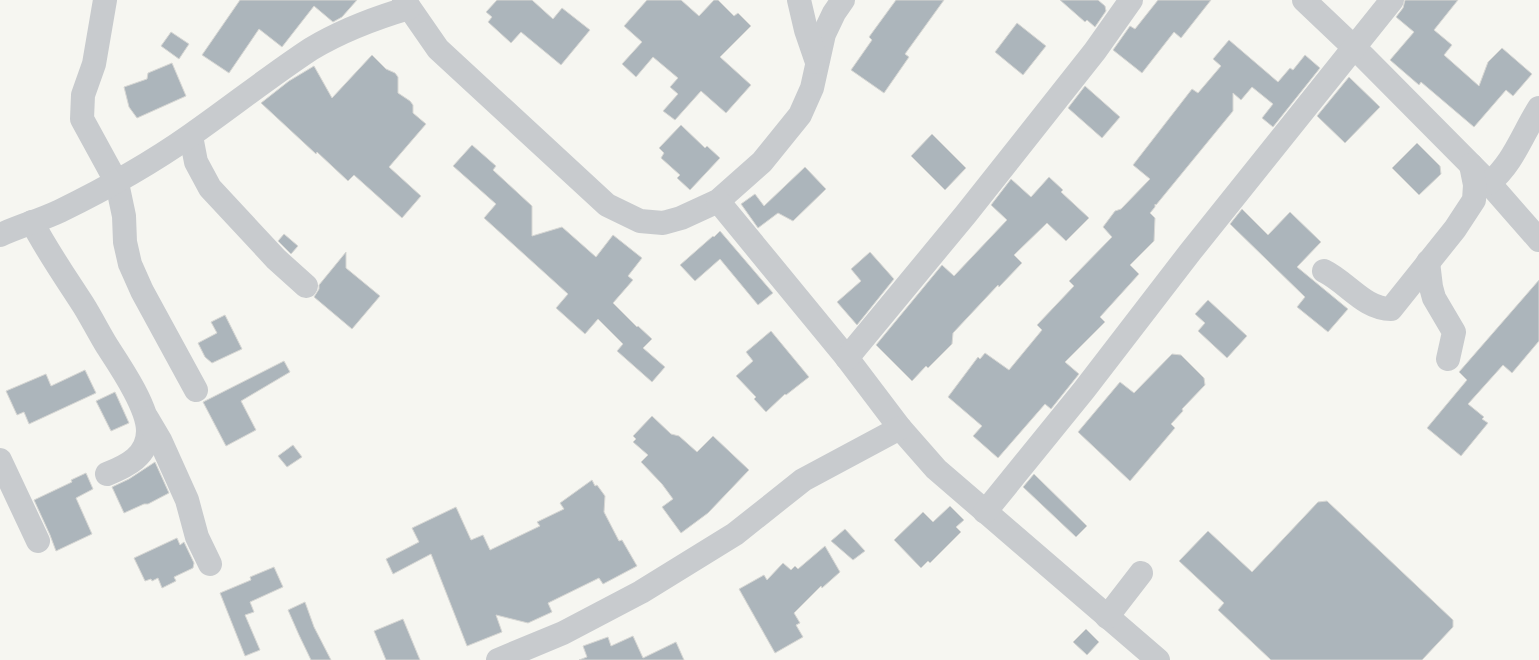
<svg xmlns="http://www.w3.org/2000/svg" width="1539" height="660" viewBox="0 0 1539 660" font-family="'DejaVu Sans',sans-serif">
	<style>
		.building { fill: #acb5bb; stroke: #d7d7d4 }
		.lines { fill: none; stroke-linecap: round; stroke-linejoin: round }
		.street { stroke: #c8cbce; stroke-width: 24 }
	</style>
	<rect width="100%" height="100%" fill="#f6f6f1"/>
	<g class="building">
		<path d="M240,0H357L342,17L333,22L314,6L282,47L259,29L229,73L202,55Z"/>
		<path d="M497,0H532L553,19L562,8L590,30L561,65L521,32L511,43L488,22L492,17L486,12Z"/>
		<path d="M647,0H681L699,16L714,0H718L734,16L738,13L751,26L720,57L751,85L726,113L701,91L675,120L663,111L678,94L670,87L678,78L653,57L636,77L622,64L642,42L624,26Z"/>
		<path d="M896,0H944L905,54L909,57L884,93L851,70L872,40L869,37Z"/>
		<path d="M1060,0H1098L1105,6L1106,11L1095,27L1087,20L1085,22Z"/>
		<path d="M1158,0H1211L1181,38L1174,32L1142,73L1113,50L1130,26L1135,29Z"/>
		<path d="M1405,0H1458L1434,30L1452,45L1444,55L1479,86L1488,62L1502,48L1532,74L1513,96L1506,90L1474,127L1421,82L1419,85L1390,60L1414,32L1396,17L1403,8Z"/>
		<path d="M1017,23L1046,46L1023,75L995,52Z"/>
		<path d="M171,32L189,44L179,59L161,46Z"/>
		<path d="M1229,40L1278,82L1290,68L1293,70L1305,55L1320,68L1273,127L1262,118L1273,104L1252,87L1241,100L1233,93V111L1156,205L1155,204V207L1150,213L1155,218L1154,241L1130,265L1139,274L1100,317L1105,322L1065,362L1079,374L1051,409L1045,404L998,458L973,436L982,426L948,397L978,357L980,359L985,353L1009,370L1042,330L1037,325L1074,286L1069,281L1112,237L1103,227L1115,211L1121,209L1150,179L1133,165L1192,89L1198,93L1221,66L1213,59Z"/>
		<path d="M372,55L386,69L395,73L398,77V93L410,101L413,105V113L426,124L389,167L421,196L402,218L354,175L348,181L317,152L316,154L261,103L289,81L314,66L332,98Z"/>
		<path d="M172,63L186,96L137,118L129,107L124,87L147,79L148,73Z"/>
		<path d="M1349,77L1380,107L1345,143L1317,116Z"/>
		<path d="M1085,86L1120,117L1102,138L1068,108Z"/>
		<path d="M681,125L705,148L707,146L720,158L690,190L677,178L680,175L661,158L664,153L659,148Z"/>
		<path d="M932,134L966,168L945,190L911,156Z"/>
		<path d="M1417,143L1440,166L1441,174L1419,195L1392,168Z"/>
		<path d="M472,145L496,166L493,170L532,206V236L562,227L596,257L613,235L642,258L628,276L633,280L613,303L637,327L638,326L652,339L643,348L665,367L652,382L617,351L623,344L598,319L585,334L556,308L568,294L484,218L496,204L453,166Z"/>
		<path d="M805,167L826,189L793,221L778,213L758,228L741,204L755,194L764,206Z"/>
		<path d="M1049,177L1063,190L1061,192L1089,218L1066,241L1047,223L1014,255L1022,263L999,287L998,285L953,333L952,344L928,368L926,366L912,381L876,345L942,265L954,276L1007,220L991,205L1011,179L1031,197Z"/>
		<path d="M1242,209L1268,235L1290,212L1321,242L1297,267L1348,309L1328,332L1297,307L1305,297L1230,224Z"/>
		<path d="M720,231L773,293L758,305L720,259L695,281L680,265L713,236L714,237Z"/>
		<path d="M284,234L298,246L291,254L278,241Z"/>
		<path d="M346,252V268L380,296L352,329L314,297L319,289V285Z"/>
		<path d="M870,252L894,279L857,325L837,302L861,281L851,269Z"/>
		<path d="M1539,280V341L1512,373L1503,365L1468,404L1484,417L1482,419L1488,423L1461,456L1427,428L1467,380L1459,372Z"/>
		<path d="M1208,300L1247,336L1227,358L1198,331L1205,323L1195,314Z"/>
		<path d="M225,315L242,349L212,363L205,357L198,343L217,333L211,322Z"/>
		<path d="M771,331L809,377L786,395L785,394L766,412L754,399L756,397L736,376L753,361L746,352Z"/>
		<path d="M1172,354L1181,355L1204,378L1205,385L1182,409L1183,411L1171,424L1175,428L1130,481L1078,432L1120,382L1134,393Z"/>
		<path d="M284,361L290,372L241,401L256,430L226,446L203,402Z"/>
		<path d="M85,370L96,393L29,424L24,412L17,415L6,391L46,374L51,386Z"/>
		<path d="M115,392L129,423L111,431L96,401Z"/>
		<path d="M652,416L671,434L679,436L697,452L713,436L749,470L708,513L681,533L662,507L673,499L662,484L641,462L648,455L633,442L636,439L633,436Z"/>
		<path d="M293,445L302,457L287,467L278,456Z"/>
		<path d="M155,462L169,493L148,504H144L124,513L112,487L129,479Z"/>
		<path d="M86,473L93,489L76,498L92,534L56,551L50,535L34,500L72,482L71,480Z"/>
		<path d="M1034,474L1087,526L1076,537L1023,487Z"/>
		<path d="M592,480L595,486L597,485L605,496L604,512L619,541L622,540L637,566L603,584L599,578L548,603L552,612L528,623L496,615L502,632L467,646L431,554L393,574L386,559L419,542L412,528L456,507L471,540L483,535L490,550L540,526L537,522L564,509L560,503Z"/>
		<path d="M1327,501L1453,620V627L1422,660H1271L1218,610L1224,603L1179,561L1208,531L1252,572L1318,502Z"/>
		<path d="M950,506L964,520L956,527L961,532L930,563L928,561L921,568L894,540L923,512L933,522Z"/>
		<path d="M845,529L865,551L853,560L831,541Z"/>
		<path d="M177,538L180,545L184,542L194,563L193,568L174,577L176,581L162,588L158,578L152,581L151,579L145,581L134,558Z"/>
		<path d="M825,546L840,572L822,588L821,586L794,613L800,623L796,625L803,637L775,653L739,589L764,575L767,580L783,563L791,570L795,566L798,569Z"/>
		<path d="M274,567L283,587L250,602L254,612L245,615L260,650L245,656L220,593L251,580L250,577Z"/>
		<path d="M305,602L314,627L331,660H311L299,635L288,610Z"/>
		<path d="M403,619L420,660H386L374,631Z"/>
		<path d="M1086,629L1099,642L1087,655L1073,642Z"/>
		<path d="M633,636L643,658L676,642L684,660H579L587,657L583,646L608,637L611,646Z"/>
	</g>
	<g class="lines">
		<g class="street">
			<path d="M105,0L94,64L83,95L82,119L117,183L124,216L125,242L130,264L142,291L196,390"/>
			<path d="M404,0L438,49L607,205L640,221L663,223L681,218L718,201L762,162L800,115L812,88L824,34L834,13L843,0"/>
			<path d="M799,0L806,30L817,62"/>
			<path d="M1304,0L1364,57L1489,183L1539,240"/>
			<path d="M191,136L196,162L210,188L276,259L306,286"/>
			<path d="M1489,183C1513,164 1523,133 1539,108"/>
			<path d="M718,201L847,358L900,428L936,469L1158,660"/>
			<path d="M32,222C47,251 66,278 84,306C92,319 99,333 107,346C120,366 148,407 148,431C148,456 127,466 107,474"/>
			<path d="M0,235C20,226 41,220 60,211C105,189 150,164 191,135C231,107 270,76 311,49C341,31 375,18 409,8"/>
			<path d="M1428,262L1431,287L1434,298L1454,332L1448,359"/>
			<path d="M1324,271C1347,282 1364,309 1391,309L1455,229L1474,200L1475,185L1471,165"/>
			<path d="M847,358L966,214L1095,51L1131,0"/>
			<path d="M147,418L160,440L187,500L197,537L210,564"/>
			<path d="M0,460L38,541"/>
			<path d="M985,512L1084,390L1191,251L1392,0"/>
			<path d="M1107,617L1141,573"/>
			<path d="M498,660L563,633L641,592L735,534L803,480L900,428"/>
		</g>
	</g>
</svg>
